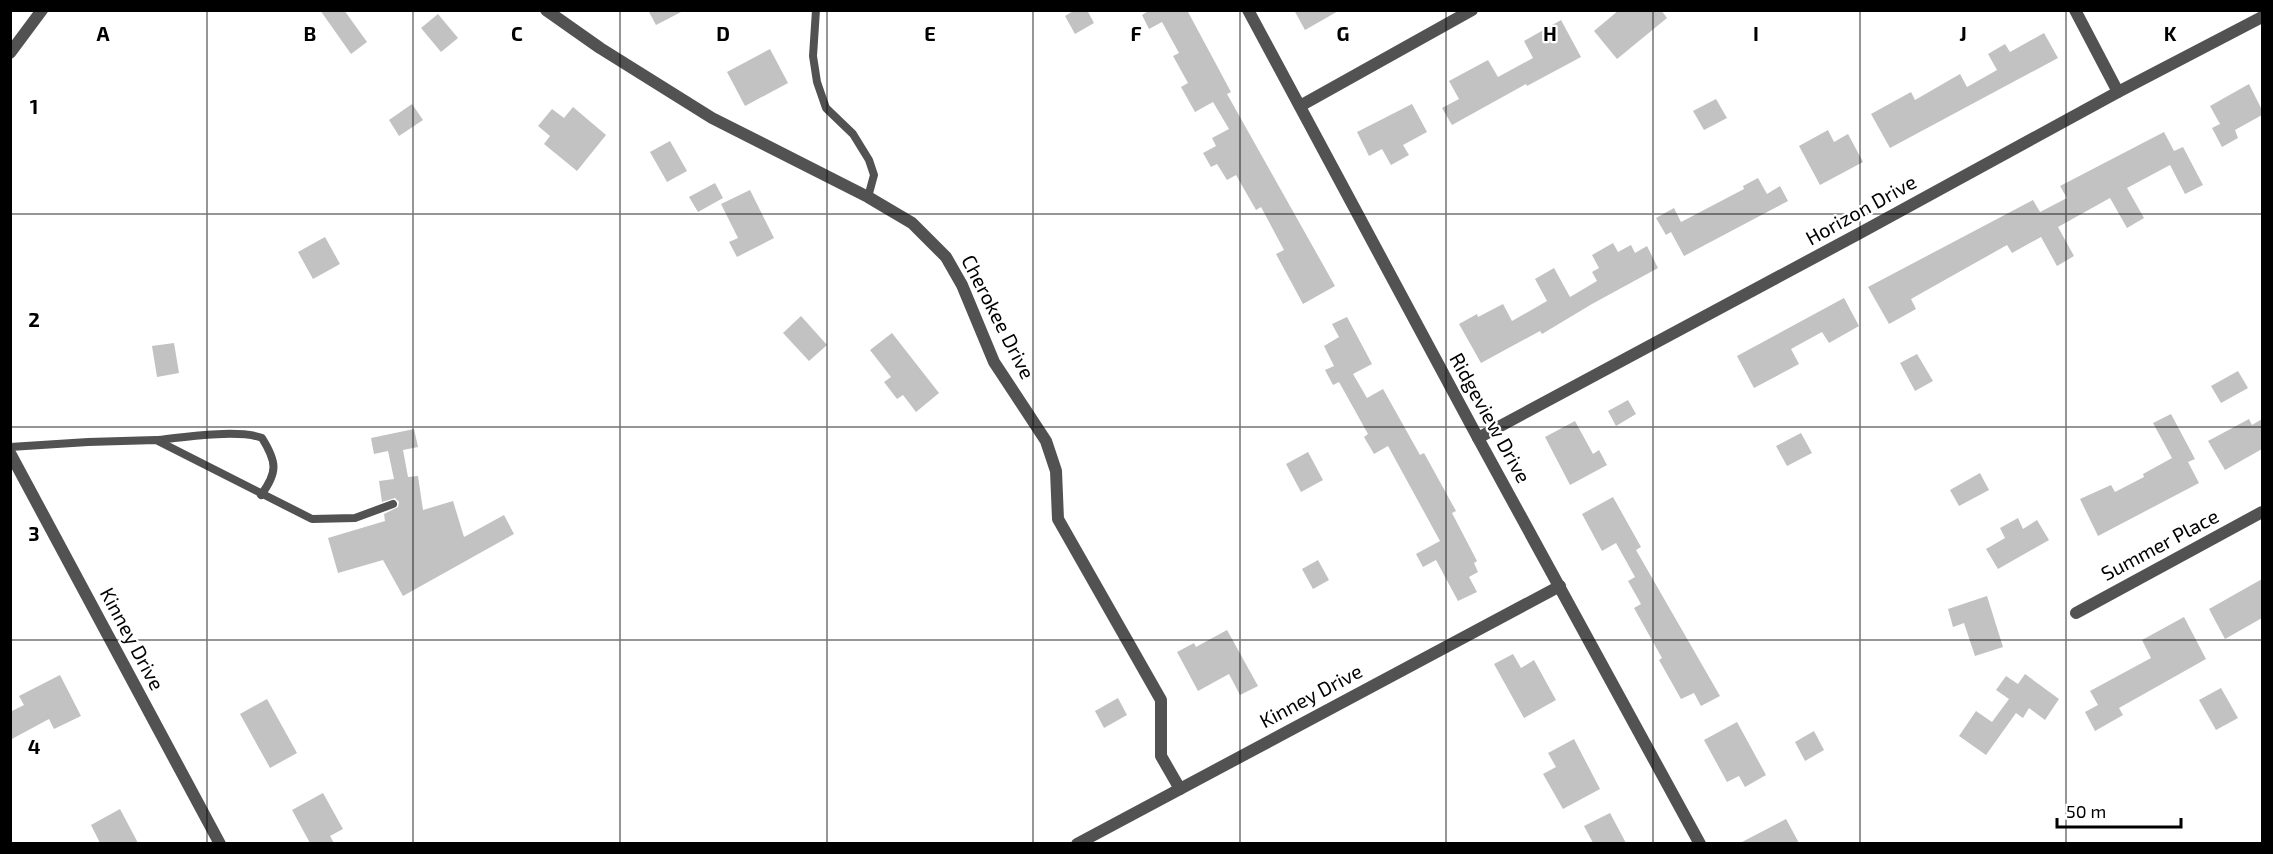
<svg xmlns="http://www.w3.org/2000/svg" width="2273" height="854" viewBox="0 0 2273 854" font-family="'Exo 2',sans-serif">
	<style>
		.building { fill: #c2c2c2 }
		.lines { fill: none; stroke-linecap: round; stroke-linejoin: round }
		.service { stroke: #525252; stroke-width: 8 }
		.minor { stroke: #525252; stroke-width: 12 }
		.grid { fill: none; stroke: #000; stroke-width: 1.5; stroke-opacity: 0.55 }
		.labels { text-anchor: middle; stroke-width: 4.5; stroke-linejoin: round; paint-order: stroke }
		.street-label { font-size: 20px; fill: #000; stroke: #fff }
		.grid-label { font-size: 20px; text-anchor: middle; font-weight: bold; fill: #000; stroke: #fff; stroke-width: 4.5; stroke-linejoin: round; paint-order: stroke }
	</style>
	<rect width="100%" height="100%" fill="#fff"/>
	<g class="building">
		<path d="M320,10H344L367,42L351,54Z"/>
		<path d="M648,10H685L656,25Z"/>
		<path d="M1075,10H1087L1094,23L1075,34L1065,16Z"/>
		<path d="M1150,10H1187L1231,92L1227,94L1335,286L1303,304L1276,254L1284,250L1261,207L1256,210L1236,175L1227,180L1217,164L1211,167L1203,153L1216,146L1212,138L1229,129L1213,102L1195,112L1181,87L1188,83L1173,56L1179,53L1162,22L1149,29L1142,15Z"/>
		<path d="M1294,10H1340L1305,30Z"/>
		<path d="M1619,10H1661L1667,18L1617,59L1594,31Z"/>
		<path d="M438,14L458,38L441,52L421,28Z"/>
		<path d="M1561,20L1581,57L1527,86L1526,84L1452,125L1442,108L1459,99L1449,81L1488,60L1498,77L1533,58L1524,41Z"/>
		<path d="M2044,33L2058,58L1890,148L1871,114L1911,92L1915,100L1960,74L1967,87L1997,70L1988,54L2005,44L2010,52Z"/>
		<path d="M770,49L788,83L745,106L727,72Z"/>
		<path d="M2249,84L2262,110V115L2235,130L2238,138L2222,147L2212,128L2220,124L2210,106Z"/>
		<path d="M1716,99L1727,118L1704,130L1693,111Z"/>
		<path d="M412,104L423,120L399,136L389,120Z"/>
		<path d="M1412,104L1427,132L1403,145L1409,155L1391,165L1382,149L1369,156L1357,132Z"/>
		<path d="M573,107L606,135L577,171L544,144L550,136L538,126L552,109L564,118Z"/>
		<path d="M1828,130L1834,142L1848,134L1863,162L1820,185L1799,146Z"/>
		<path d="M2164,132L2174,151L2183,147L2203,185L2185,194L2170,165L2127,188L2144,218L2127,228L2110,198L2058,227L2074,256L2057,266L2041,237L2012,253L2007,245L1911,299L1916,309L1889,324L1868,287L2033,200L2040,212L2067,198L2060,186Z"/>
		<path d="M670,141L687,171L667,182L650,152Z"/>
		<path d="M1758,178L1767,194L1780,186L1788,201L1684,256L1671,232L1666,235L1656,218L1674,208L1681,222L1744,189L1743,186Z"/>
		<path d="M715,183L723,198L698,212L689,197Z"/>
		<path d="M750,190L774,238L737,257L729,242L738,238L721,204Z"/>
		<path d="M325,237L340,264L313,279L298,252Z"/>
		<path d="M1613,243L1618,252L1631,245L1635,253L1647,246L1658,268L1592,304L1542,334L1540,331L1481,363L1459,324L1477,314L1478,317L1503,304L1512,321L1547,301L1535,279L1554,268L1570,297L1597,281L1592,272L1599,268L1592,255Z"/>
		<path d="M1844,298L1859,326L1829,343L1822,332L1791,349L1799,364L1754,388L1737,356Z"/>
		<path d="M801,316L827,345L809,361L783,333Z"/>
		<path d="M1347,317L1372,364L1353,374L1367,398L1383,389L1420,455L1424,453L1456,511L1452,513L1477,561L1474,563L1478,572L1469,577L1477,592L1458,601L1436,560L1423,567L1416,554L1440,541L1388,446L1374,454L1364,437L1368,434L1339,382L1333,385L1325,370L1334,366L1324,346L1339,337L1332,324Z"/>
		<path d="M892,333L939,393L916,412L903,395L897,399L884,382L891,377L870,350Z"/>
		<path d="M174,343L179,373L157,377L152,346Z"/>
		<path d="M1917,354L1933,381L1915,391L1900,363Z"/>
		<path d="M2238,371L2248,388L2221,403L2211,386Z"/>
		<path d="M1628,400L1636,414L1616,426L1608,411Z"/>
		<path d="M2171,414L2195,459L2188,462L2199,483L2098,536L2080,499L2111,485L2115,492L2144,477L2143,474L2172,458L2153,423Z"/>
		<path d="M2249,419L2252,425L2262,419V449L2225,470L2208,441Z"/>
		<path d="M1575,421L1593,454L1599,450L1607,465L1570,485L1545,437Z"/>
		<path d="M414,429L418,447L403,450L408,477L418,476L423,510L453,501L464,537L504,515L514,534L403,596L383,560L338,573L328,538L385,521L384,514L398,507L399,502L395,498L382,502L379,481L394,479L388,451L374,454L371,438Z"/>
		<path d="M1801,433L1812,453L1787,466L1776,446Z"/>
		<path d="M1308,452L1323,480L1301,492L1286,464Z"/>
		<path d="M1980,473L1989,490L1959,506L1950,490Z"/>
		<path d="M1613,497L1641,547L1636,550L1720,696L1701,706L1694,693L1681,699L1659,660L1662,658L1634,608L1641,604L1628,581L1635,577L1616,543L1602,551L1582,514Z"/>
		<path d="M2018,518L2023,529L2037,520L2049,540L1998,569L1986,549L2005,538L2000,528Z"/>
		<path d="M1318,560L1329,580L1313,589L1302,569Z"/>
		<path d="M2262,579V618L2225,639L2209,609Z"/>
		<path d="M1987,596L2003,647L1975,656L1964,623L1953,627L1948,609Z"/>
		<path d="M2184,617L2206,659L2119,708L2123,715L2095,731L2085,712L2098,705L2090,691L2151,658L2142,640Z"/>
		<path d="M1227,630L1258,686L1240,695L1229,674L1198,691L1177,652L1194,643L1196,647Z"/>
		<path d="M1513,654L1521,668L1534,660L1556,700L1524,718L1494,664Z"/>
		<path d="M2025,674L2059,699L2045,720L2029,708L2023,718L2016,713L1986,755L1959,736L1976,711L1992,722L2009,699L1996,690L2006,676L2018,684Z"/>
		<path d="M60,675L81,716L54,729L49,719L10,740V712L24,705L19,696Z"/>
		<path d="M2221,688L2238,718L2216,730L2199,700Z"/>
		<path d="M1118,698L1127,715L1104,728L1095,711Z"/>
		<path d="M267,699L297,753L270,768L240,714Z"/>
		<path d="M1737,722L1766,775L1745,787L1739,776L1727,782L1704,740Z"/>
		<path d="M1814,731L1824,750L1805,761L1795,742Z"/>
		<path d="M1574,739L1600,789L1563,809L1543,774L1556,767L1548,753Z"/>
		<path d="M323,793L343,829L330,836L334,843H310L292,810Z"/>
		<path d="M120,809L138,843H100L91,825Z"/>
		<path d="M1610,813L1626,843H1593L1584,826Z"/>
		<path d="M1786,819L1799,843H1740Z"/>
	</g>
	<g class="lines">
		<g class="service">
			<path d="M816,10L813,56L817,82L826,108L853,134L869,160L874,175L868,197"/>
			<path d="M158,440C184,437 239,429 262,438C277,462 278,472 261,495"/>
			<path d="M10,447L88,442L156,440L312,519L355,518L393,504"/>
		</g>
		<g class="minor">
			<path d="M546,10L600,48L712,118L868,197L912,223L946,257L962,285L994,362L1046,441L1056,471L1058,519L1161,700V756L1180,789"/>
			<path d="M1248,10L1478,438L1700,844"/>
			<path d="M2075,10L2118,92"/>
			<path d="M10,53L42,10"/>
			<path d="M1300,106L1472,10"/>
			<path d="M1478,438L1860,233L2118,92L2262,17"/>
			<path d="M10,453L220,844"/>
			<path d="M2076,613L2262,512"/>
			<path d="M1077,844L1560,586"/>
		</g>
	</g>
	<path class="grid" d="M207,10V844M413,10V844M620,10V844M827,10V844M1033,10V844M1240,10V844M1446,10V844M1653,10V844M1860,10V844M2066,10V844M10,214H2262M10,427H2262M10,640H2262"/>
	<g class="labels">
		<g class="street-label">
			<text transform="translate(1861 210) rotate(-29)" y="7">Horizon Drive</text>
			<text transform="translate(998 317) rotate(63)" y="7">Cherokee Drive</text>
			<text transform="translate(1490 418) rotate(61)" y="7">Ridgeview Drive</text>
			<text transform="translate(2160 545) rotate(-28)" y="7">Summer Place</text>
			<text transform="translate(132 639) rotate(62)" y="7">Kinney Drive</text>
			<text transform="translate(1311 696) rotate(-28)" y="7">Kinney Drive</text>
		</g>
	</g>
	<g class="grid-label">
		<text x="103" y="41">A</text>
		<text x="310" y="41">B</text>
		<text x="517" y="41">C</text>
		<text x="723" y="41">D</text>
		<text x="930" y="41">E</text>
		<text x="1136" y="41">F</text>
		<text x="1343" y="41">G</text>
		<text x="1550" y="41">H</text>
		<text x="1756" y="41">I</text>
		<text x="1963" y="41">J</text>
		<text x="2170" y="41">K</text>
		<text x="34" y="114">1</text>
		<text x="34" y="327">2</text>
		<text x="34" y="541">3</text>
		<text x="34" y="754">4</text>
	</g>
	<rect width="2273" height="854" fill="none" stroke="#000000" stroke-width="24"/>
	<path d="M2057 818v9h124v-9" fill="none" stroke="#000000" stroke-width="3"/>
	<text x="2066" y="818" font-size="18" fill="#000000" stroke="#ffffff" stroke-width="4.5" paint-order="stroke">50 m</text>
</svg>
